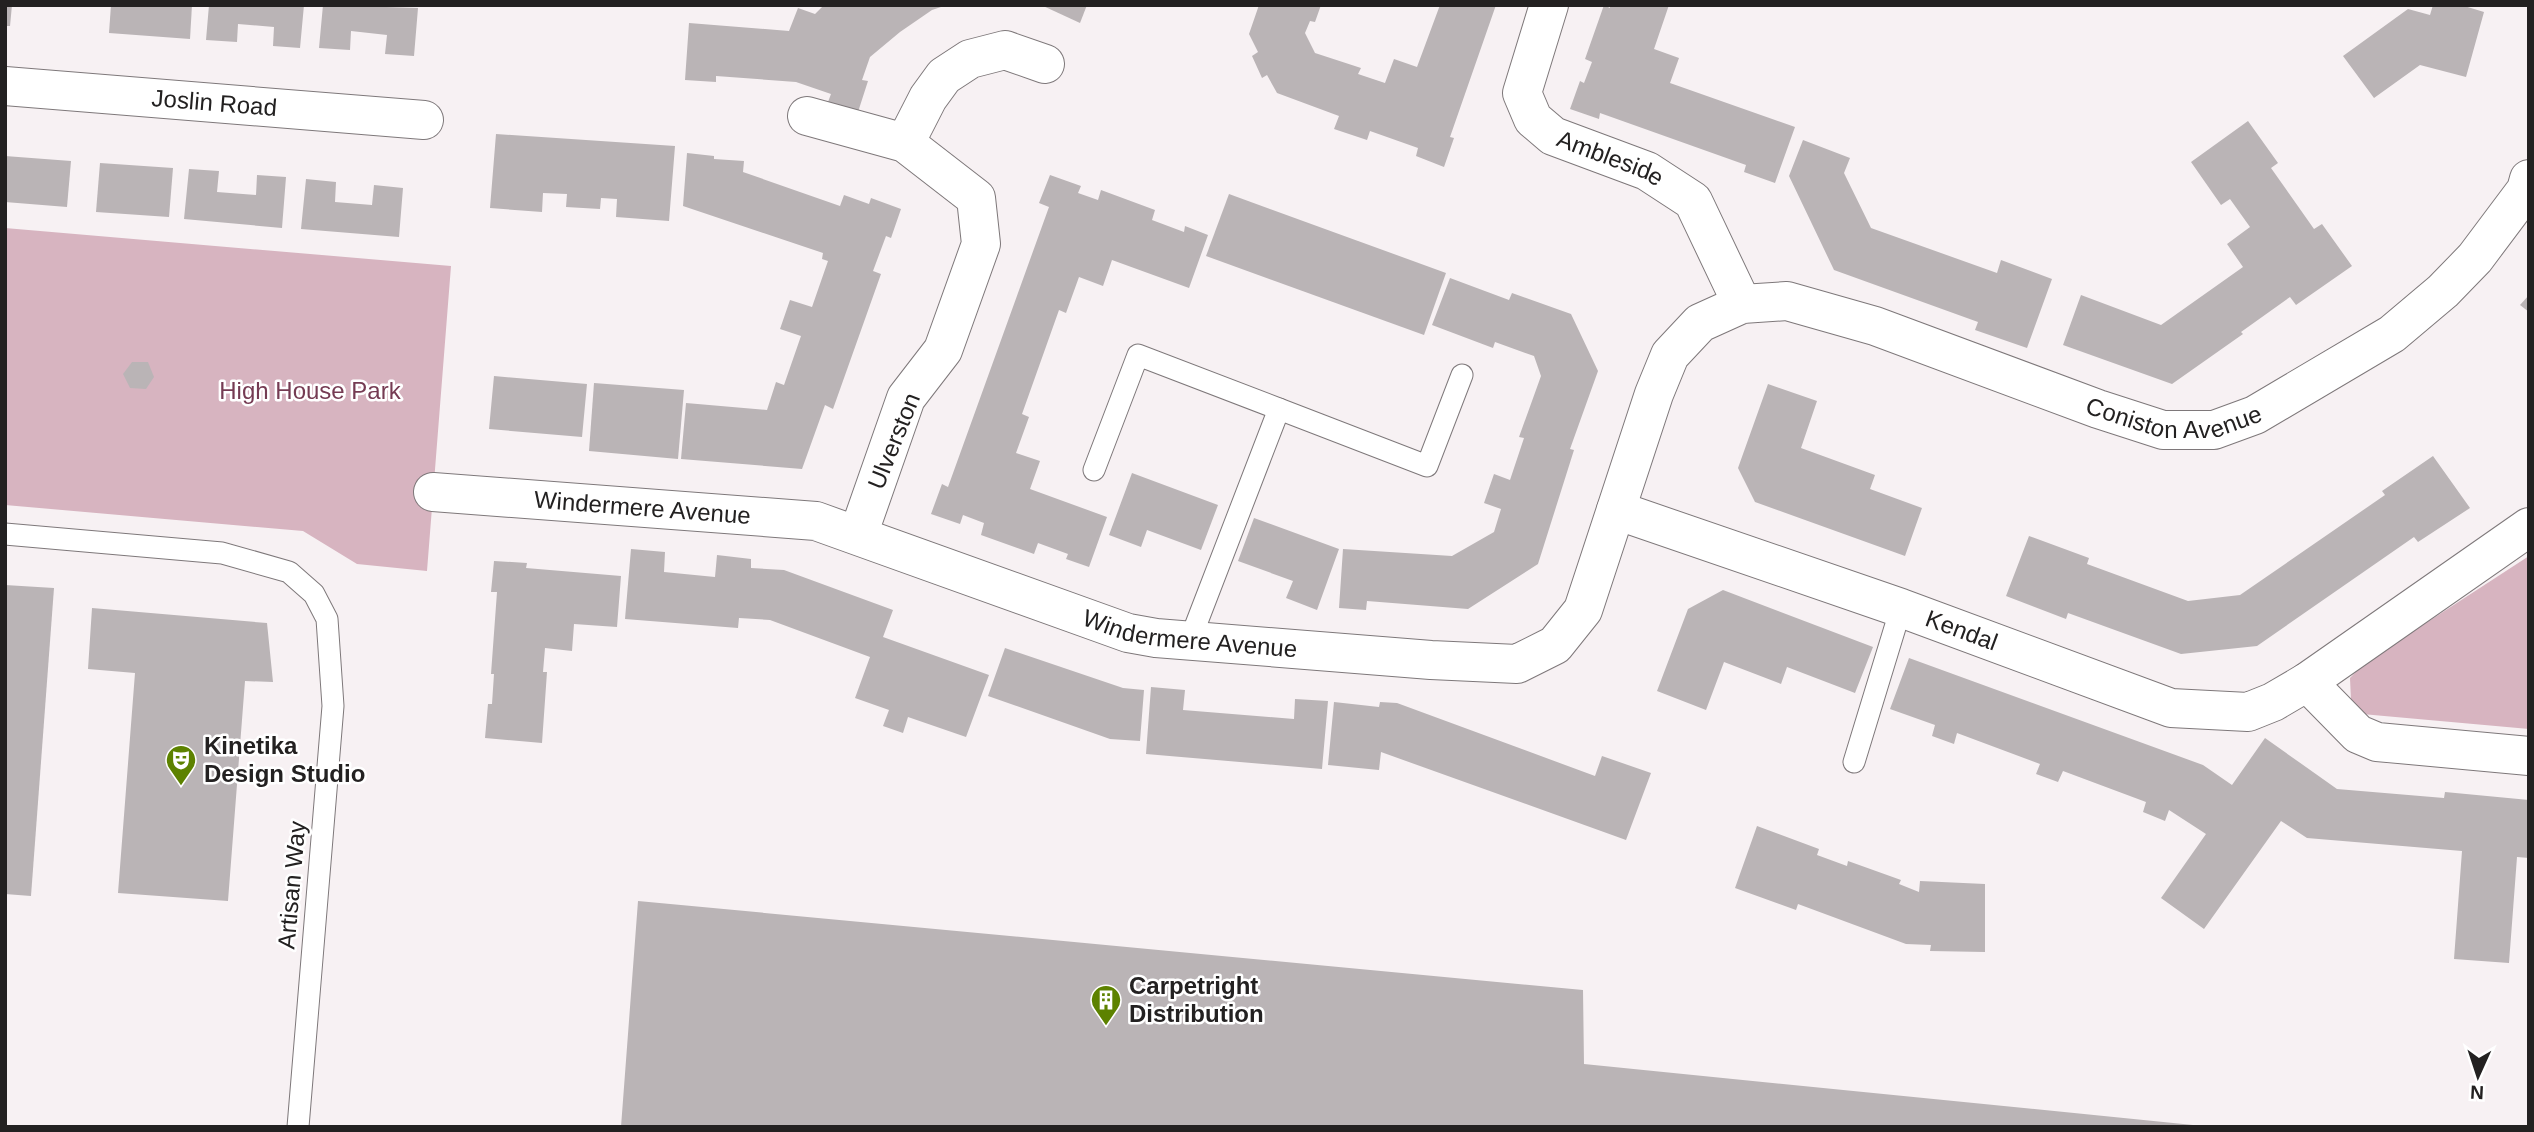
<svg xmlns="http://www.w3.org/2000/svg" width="2534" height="1132" viewBox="0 0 2534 1132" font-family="Arial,sans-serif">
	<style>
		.green { fill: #d7b4c0 }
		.building { fill: #bab4b6 }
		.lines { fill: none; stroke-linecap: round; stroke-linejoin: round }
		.service-casing { stroke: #7e787a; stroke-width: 23 }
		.minor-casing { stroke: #7e787a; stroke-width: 40 }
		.service { stroke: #fff; stroke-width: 21 }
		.minor { stroke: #fff; stroke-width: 38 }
		.labels { text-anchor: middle; stroke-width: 5; stroke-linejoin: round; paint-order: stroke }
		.street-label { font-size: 24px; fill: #232121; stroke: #fff }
		.park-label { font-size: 24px; fill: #753b53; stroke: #fff }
		.poi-label { font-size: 24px; font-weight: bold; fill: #232121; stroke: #fff; text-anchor: start }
	</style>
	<rect width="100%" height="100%" fill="#f7f1f3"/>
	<g class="green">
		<path d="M5,228L451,266L427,571L357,564L303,531L5,505Z"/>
		<path d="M2529,556V729L2362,714L2351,700L2350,678L2363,664Z"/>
	</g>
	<g class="building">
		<path d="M5,5H12L10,26H5Z"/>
		<path d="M111,5H192L190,39L109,33Z"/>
		<path d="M209,5H304L300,48L273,46L274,27L238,24L237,42L206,40Z"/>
		<path d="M323,5L418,8L414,56L385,54L387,35L351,31L350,50L319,48Z"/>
		<path d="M824,5L944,6L932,10L900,32L870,57L862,80L868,81L858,112L828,102L831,94L796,82L716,76V82L685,80L689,23L789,31L798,8L815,14Z"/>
		<path d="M1041,5H1087L1080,23Z"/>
		<path d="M1259,5H1321L1315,22L1310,21L1305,33L1315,53L1361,68L1358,74L1385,83L1394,59L1417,67L1440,5H1496L1450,137L1454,138L1444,167L1416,156L1418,148L1370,131L1367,140L1334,129L1339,116L1277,93L1267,75L1262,78L1252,56L1258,52L1249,34Z"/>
		<path d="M1604,5L1610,8V5H1669L1654,49L1679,58L1670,83L1795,127L1775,183L1744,172L1746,165L1600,113L1599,119L1570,109L1580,81L1584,83L1592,62L1585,59Z"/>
		<path d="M2433,5H2461L2484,12L2466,77L2420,65L2374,98L2343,56L2408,9L2430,15Z"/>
		<path d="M2248,121L2278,163L2271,168L2314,229L2322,224L2352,266L2296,305L2290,297L2241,332L2243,334L2172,384L2063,345L2081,295L2161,325L2243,267L2227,244L2250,227L2230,199L2221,205L2191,162Z"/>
		<path d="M496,134L675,146L669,221L616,217L617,199L601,198L600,209L566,207L567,194L543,193L542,212L490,208Z"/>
		<path d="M1803,140L1850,158L1844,173L1871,228L1997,273L2001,260L2052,279L2027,348L1975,330L1978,322L1834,270L1789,176Z"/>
		<path d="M687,153L714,156V159L744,161L743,172L840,206L844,195L869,204L871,198L901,209L891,238L886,236L873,271L881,274L833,409L825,405L802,469L681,459L686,403L767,410L776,382L784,385L801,336L780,329L790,300L812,307L828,261L822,259L823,253L683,206Z"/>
		<path d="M5,156L71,161L67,207L5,202Z"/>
		<path d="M100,163L173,168L169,217L96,212Z"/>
		<path d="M189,169L219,171L217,192L256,195L257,175L286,177L282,228L184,219Z"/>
		<path d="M1050,175L1081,186L1078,193L1098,200L1101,190L1155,210L1152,220L1184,232L1185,226L1208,235L1189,288L1112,260L1103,286L1079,277L1066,313L1059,310L1022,414L1029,417L1016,453L1040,461L1030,489L1107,517L1089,567L1066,559L1068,554L1038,543L1034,554L981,535L984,523L963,515L960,524L931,514L942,484L948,487L1049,207L1039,203Z"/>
		<path d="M306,179L336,182L335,202L372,205L374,185L403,188L399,237L301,229Z"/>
		<path d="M1229,194L1446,273L1424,335L1206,256Z"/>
		<path d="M1450,278L1509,300L1512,293L1571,314L1598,371L1570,449L1574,450L1538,564L1468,609L1367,601L1366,610L1339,608L1343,549L1452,556L1494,532L1501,509L1484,503L1494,474L1510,480L1524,438L1519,437L1541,376L1534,356L1495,342L1493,348L1432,325Z"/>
		<path d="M2529,295V312L2520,305Z"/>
		<path d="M132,362H148L154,377L146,389L130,388L123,374Z"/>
		<path d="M494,376L587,384L582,437L489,429Z"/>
		<path d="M594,383L684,390L678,459L589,451Z"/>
		<path d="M1768,384L1817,401L1801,448L1875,475L1870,489L1922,508L1905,556L1755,502L1738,468Z"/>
		<path d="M2433,456L2470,508L2418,542L2414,537L2257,646L2181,654L2068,613L2066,619L2006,596L2029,536L2089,558L2087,564L2188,601L2240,595L2385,495L2382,491Z"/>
		<path d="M1132,473L1218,505L1201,550L1147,530L1141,547L1109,535Z"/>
		<path d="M1254,518L1339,549L1317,610L1286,598L1293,581L1238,561Z"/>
		<path d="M631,549L665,552L664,572L715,577L717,555L751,559V568L784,570L893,610L883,637L989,675L966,737L908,717L903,733L883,726L889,710L855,698L870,657L770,620L739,618L738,628L625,619Z"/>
		<path d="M494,561L527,563L526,568L621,576L617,627L574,624L572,651L545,648L543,672H547L542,743L485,738L488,704H492L494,674H491L497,592H491Z"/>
		<path d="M5,585L54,588L31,896L5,894Z"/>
		<path d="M1723,590L1873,647L1855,693L1787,667L1781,684L1724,662L1706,710L1657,691L1688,609Z"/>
		<path d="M92,608L267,623L273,682L245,681L228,901L118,893L135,673L88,669Z"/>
		<path d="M1005,648L1123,688L1144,690L1140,741L1110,739L988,696Z"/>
		<path d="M1909,658L2203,765L2232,785L2265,738L2337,789L2444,798L2445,792L2529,800V858L2517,857L2509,963L2454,959L2462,851L2307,838L2281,821L2204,929L2161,898L2206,834L2169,810L2165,821L2143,812L2146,802L2063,771L2058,782L2036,774L2040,764L1957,733L1954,744L1932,736L1935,725L1890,709Z"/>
		<path d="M1151,687L1185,690L1183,710L1294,719L1295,699L1328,701L1322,769L1146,754Z"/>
		<path d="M1334,702L1379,707L1380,702L1397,703L1595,776L1602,756L1651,773L1626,840L1381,752L1379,770L1328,765Z"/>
		<path d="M1757,826L1819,849L1817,855L1847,866L1848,861L1901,880L1899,884L1919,892L1920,881L1985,884V952L1930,951L1931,945L1906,944L1798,904L1796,910L1735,888Z"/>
		<path d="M638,901L1583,990L1584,1064L2193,1125V1127H621Z"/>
	</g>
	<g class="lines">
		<g class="service-casing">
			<g id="service">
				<path d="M1279,409L1427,466L1462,375"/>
				<path d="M1094,470L1138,355L1279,409L1190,640"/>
				<path d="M5,534L222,553L289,572L314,594L327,619L333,706L298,1127"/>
				<path d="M1854,762L1901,608"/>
			</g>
		</g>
		<g class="minor-casing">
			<g id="minor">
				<path id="s1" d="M1549,5L1522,93L1533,119L1553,136L1647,171L1693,201L1742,304"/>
				<path id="s2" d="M5,86L424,120"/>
				<path d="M807,116L905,143L976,198L981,244L943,350L906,398L858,535"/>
				<path d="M905,143L928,98L944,76L970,59L1005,50L1045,64"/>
				<path id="s3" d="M433,492L816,521L1128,633L1156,638L1431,660L1517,664L1555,645L1583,610L1654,394L1670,355L1700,323L1742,304L1787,301L1875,326L2098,409L2163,430H2214L2255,415L2392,334L2443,291L2475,258L2526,190L2529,179"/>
				<path id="s4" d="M1616,510L1901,608L2171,708L2248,712L2273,702L2307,682L2529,527"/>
				<path d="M2307,682L2358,734L2377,742L2529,756"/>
			</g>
		</g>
		<use href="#service" class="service"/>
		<use href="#minor" class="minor"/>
	</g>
	<defs>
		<g id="theatre-pin" transform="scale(1.575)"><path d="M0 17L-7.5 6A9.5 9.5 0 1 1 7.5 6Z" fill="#5d8200" stroke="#fff"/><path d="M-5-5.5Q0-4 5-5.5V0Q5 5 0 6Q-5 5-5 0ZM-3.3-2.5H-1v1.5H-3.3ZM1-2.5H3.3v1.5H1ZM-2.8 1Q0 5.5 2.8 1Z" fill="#fff"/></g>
		<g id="building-pin" transform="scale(1.575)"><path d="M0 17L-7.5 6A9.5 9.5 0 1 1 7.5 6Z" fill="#5d8200" stroke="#fff"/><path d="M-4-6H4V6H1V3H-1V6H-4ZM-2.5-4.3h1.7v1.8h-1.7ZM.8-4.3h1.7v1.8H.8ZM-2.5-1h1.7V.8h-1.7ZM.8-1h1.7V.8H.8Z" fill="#fff"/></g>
	</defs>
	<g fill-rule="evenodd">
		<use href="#theatre-pin" x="181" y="760"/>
		<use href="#building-pin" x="1106" y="1000"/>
	</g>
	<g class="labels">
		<g class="street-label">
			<text dy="8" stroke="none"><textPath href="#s2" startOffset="210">Joslin Road</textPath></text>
			<text dy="8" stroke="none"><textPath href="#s1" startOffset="208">Ambleside</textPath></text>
			<text dy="8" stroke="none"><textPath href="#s3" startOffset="2006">Coniston Avenue</textPath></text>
			<text transform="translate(894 441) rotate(-68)" y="8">Ulverston</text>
			<text dy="8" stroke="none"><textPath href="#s3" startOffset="210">Windermere Avenue</textPath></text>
			<text dy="8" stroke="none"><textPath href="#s4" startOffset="366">Kendal</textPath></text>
			<text dy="8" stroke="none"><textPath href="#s3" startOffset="777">Windermere Avenue</textPath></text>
			<text transform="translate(292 885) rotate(-85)" y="8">Artisan Way</text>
		</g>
		<g class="park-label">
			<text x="310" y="399">High House Park</text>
		</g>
		<g class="poi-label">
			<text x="204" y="754">Kinetika<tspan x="204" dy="28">Design Studio</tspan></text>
			<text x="1129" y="994">Carpetright<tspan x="1129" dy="28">Distribution</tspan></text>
		</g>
	</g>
	<rect width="2534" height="1132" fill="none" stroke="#232121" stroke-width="14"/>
	<g transform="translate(2478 1076) rotate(183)" stroke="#ffffff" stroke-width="5" paint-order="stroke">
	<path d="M0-5L12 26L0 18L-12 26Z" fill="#232121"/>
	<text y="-10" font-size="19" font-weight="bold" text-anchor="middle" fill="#232121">N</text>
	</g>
</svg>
